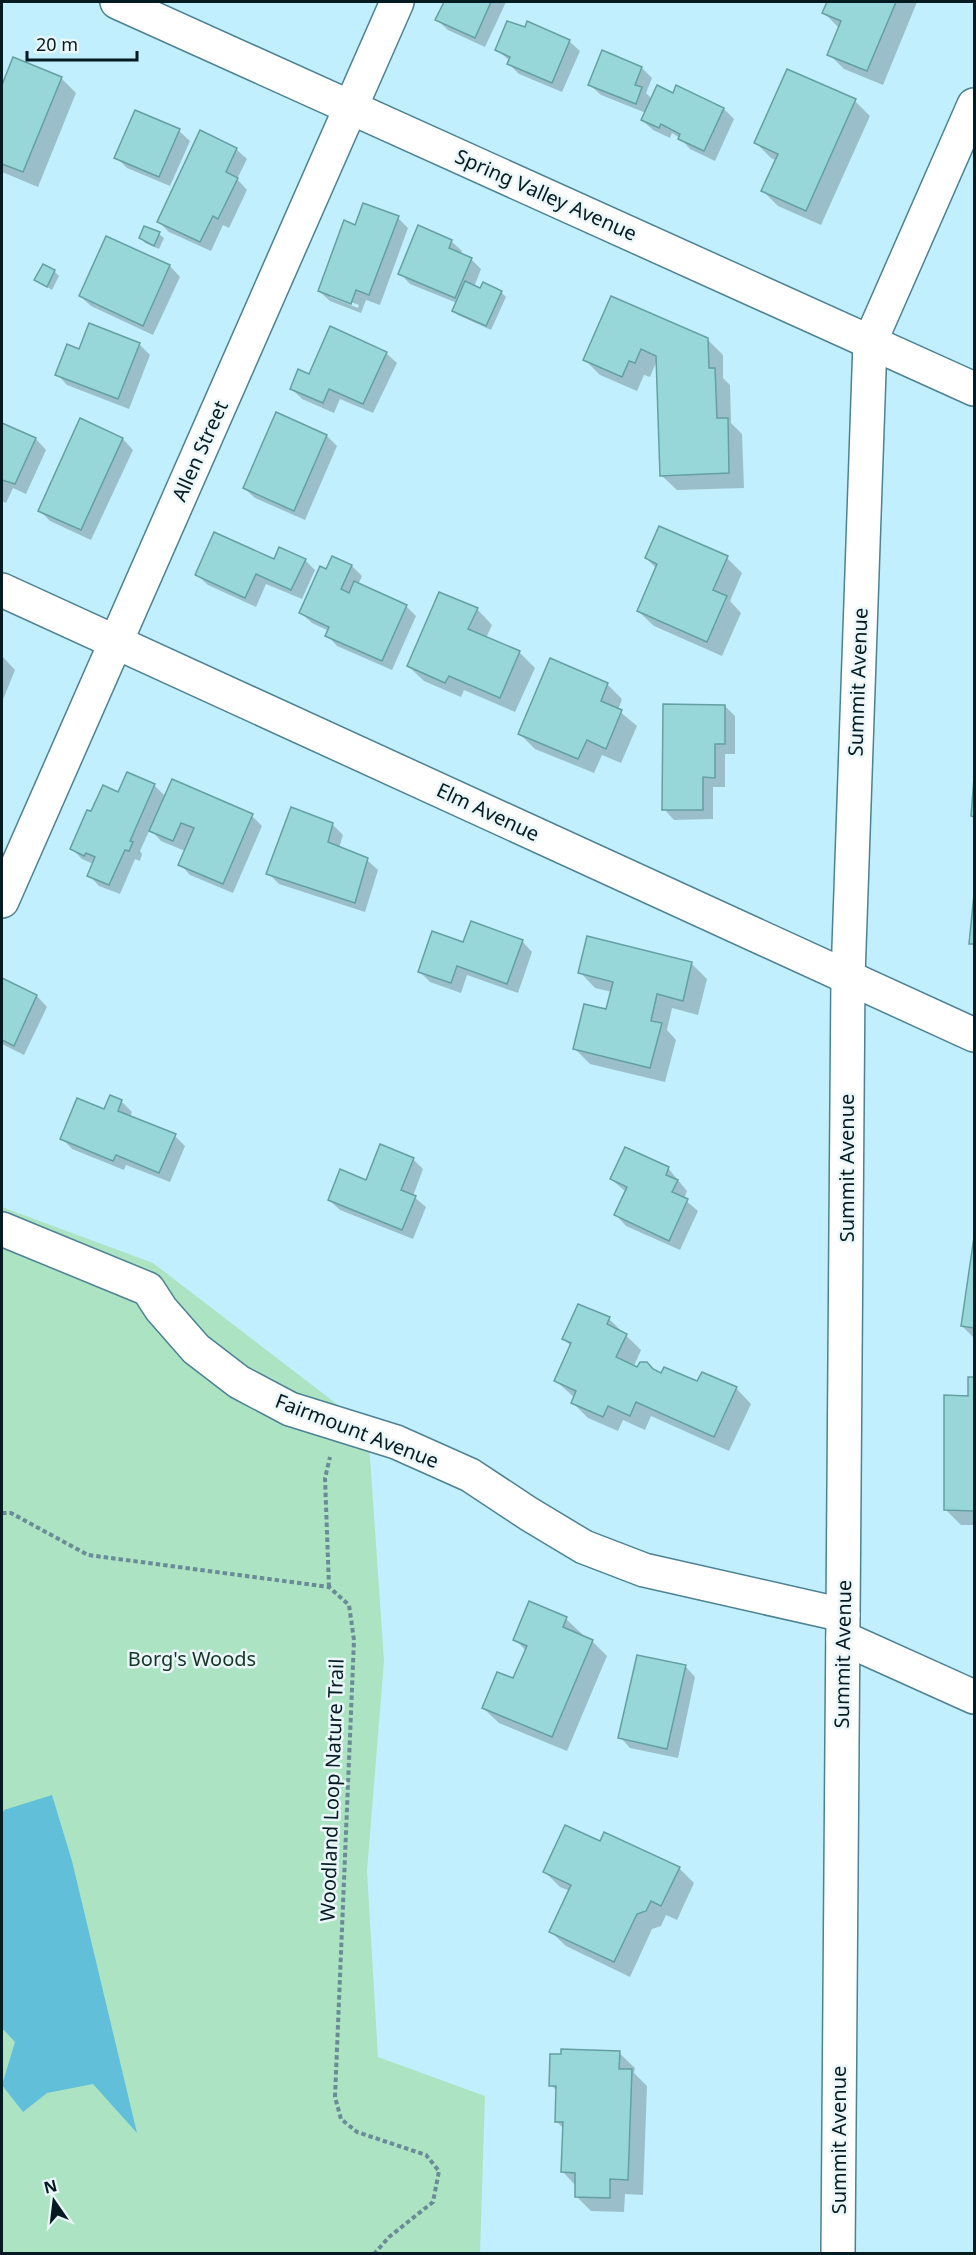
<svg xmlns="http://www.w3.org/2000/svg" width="976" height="2255" viewBox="0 0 976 2255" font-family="'Noto Sans',sans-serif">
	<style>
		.green { fill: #ace3c3 }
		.water { fill: #62bfd9 }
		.shadow { fill: #0003; fill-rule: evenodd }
		.building { fill: #98d7d9; stroke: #64a0a3; stroke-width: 1.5 }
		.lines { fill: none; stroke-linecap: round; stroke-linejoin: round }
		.minor-casing { stroke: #4c8293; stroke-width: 36 }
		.tertiary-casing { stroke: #4c8293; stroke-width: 36 }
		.path { stroke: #6a8c97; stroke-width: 4; stroke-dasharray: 4.5 3; stroke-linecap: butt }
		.minor { stroke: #fff; stroke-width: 33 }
		.tertiary { stroke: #fff; stroke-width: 33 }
		.labels { text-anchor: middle; stroke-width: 5; stroke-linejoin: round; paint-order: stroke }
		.street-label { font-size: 20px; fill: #051b22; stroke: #ebf6f9 }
		.park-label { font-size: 20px; fill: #133524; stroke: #ebf6f9 }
	</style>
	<rect width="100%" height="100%" fill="#c2effd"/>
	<path class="green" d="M2,1207L153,1263L368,1428L384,1661L367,1871L378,2057L485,2096L480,2253H2Z"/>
	<path class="water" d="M52,1795L72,1861L137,2133L93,2084L47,2093L23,2112L2,2085L15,2042L2,2028V1816L4,1810Z"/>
	<g class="shadow">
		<path d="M445,2H506L485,47L448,30L437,20Z"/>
		<path d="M828,2H917L883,85L844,69L829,54L840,29L824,13Z"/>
		<path d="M569,41L580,51L562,92L519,74L509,64L510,61L496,49Z"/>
		<path d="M14,59L61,78L76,93L38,187L2,172V89Z"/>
		<path d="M642,68L652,78L646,93L652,99L673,95L677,87L724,109L734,119L715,161L690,149L680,138L672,133L670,138L653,130L642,120L646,113L601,95L590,85Z"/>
		<path d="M855,101L870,116L821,225L778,206L763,191L777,161L771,158L756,143Z"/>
		<path d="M136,112L179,131L190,141L170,186L127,168L116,157Z"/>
		<path d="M236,149L247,159L237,179L247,190L229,228L223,225L211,251L169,232L159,222Z"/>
		<path d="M398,218L408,228L380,305L366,300L361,313L330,301L319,291L356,227ZM330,294L359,305L358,308L330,297Z"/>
		<path d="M159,234L164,238L159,249L145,243L141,238Z"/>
		<path d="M107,238L170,266L180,277L153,335L91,306L80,296Z"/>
		<path d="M451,241L462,251L460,255L471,259L481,269L474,287L501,292L506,297L491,330L458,315L453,310L457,303L410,284L400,273Z"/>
		<path d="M54,271L59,276L52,290L36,280Z"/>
		<path d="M612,298L707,339L723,355V378L730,385L731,423L742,434L744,488L677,490L661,475L658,358L650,377L644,375L637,391L600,375L585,360Z"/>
		<path d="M139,344L150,355L129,409L67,385L57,374L79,351Z"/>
		<path d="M386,353L397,363L373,413L340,399L334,413L302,399L291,388L310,376Z"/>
		<path d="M81,420L123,439L133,450L91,540L50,521L39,510Z"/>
		<path d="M2,424L36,439L46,450L26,494L13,488L6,503L2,501Z"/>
		<path d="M327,436L337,446L305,520L255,498L244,488Z"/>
		<path d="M646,558H727L742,573L730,601L741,613L722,656L654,626L638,611L657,569Z"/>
		<path d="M305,560L315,570L302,599L266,584L256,607L208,585L197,575L275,561Z"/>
		<path d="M352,566L362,576L358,585L406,606L416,616L392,670L337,646L327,635L329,631L312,623L301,613L327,571Z"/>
		<path d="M477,609L492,625L486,638L519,652L535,668L515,712L464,690L461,697L424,681L408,666Z"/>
		<path d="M2,656L15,670L2,702Z"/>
		<path d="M607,684L622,699L618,710L637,726L621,763L602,755L594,773L535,749L520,734Z"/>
		<path d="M725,706L735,716V754H725V787H713V819L674,820L664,809Z"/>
		<path d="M154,785L166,797L252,816L262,826L233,893L190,875L180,864L185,851L161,841L150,829L140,851L142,854L140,861L135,859L120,894L99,886L89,875L93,864L82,859L72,849L92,813L119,794Z"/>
		<path d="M332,824L343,835L339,848L367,860L378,870L365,912L279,884L268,873Z"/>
		<path d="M974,908V947L971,943Z"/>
		<path d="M588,938L692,964L707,979L698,1015L672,1008L667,1030L676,1040L665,1082L590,1064L574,1048L607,1011L612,992L595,988L580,972Z"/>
		<path d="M522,941L532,952L518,993L467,975L461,993L430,982L419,971L464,944Z"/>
		<path d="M2,980L37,996L47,1007L24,1055L2,1044Z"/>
		<path d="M121,1101L132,1112L130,1117L175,1136L185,1146L170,1182L126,1165L124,1170L72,1149L62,1138Z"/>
		<path d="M413,1159L423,1169L413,1196L426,1207L413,1239L340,1210L329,1200Z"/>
		<path d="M668,1168L687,1191L684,1199L698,1211L680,1250L626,1226L616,1215L626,1192L611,1179Z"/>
		<path d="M974,1247V1338L962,1326Z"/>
		<path d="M609,1319L641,1350L634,1366L698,1383L736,1388L751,1404L729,1451L651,1416L645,1430L623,1420L618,1431L588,1418L573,1403L575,1398L556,1381L571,1346L564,1339Z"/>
		<path d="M969,1379H974V1525H961L946,1510L969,1397Z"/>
		<path d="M530,1603L566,1619L582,1634L581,1636L592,1641L607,1656L567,1751L499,1723L483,1708L514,1680L526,1651L515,1639Z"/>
		<path d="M685,1666L695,1677L678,1758L630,1748L620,1737Z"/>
		<path d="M600,1843L679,1868L694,1883L677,1920L666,1915L661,1926L652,1929L630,1977L566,1946L550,1931L570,1891L560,1887L545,1872Z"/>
		<path d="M619,2053L635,2068L634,2073L647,2086L643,2195L625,2194L624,2212L591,2211L576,2196V2186L563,2172L564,2129L556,2121L557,2091L551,2085Z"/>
	</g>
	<g class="building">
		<path d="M444,2H491L475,38L435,20Z"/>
		<path d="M827,2H896L867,71L827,55L841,21L822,13Z"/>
		<path d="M507,21L525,27L527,21L570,40L552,83L507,64L510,57L495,50Z"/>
		<path d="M602,50L642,67L635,85L642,87L636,104L588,85Z"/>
		<path d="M13,57L62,77L23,172L2,164V85Z"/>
		<path d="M787,69L856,99L806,211L761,191L778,154L754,143Z"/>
		<path d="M657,85L673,93L676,85L724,108L704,151L678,139L680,134L661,124L659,128L641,120Z"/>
		<path d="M135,110L180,129L159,177L114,158Z"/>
		<path d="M200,130L237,148L226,172L238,178L218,219L213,216L200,242L157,222Z"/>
		<path d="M363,203L399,216L369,295L356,290L351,304L318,291L344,220L355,225Z"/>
		<path d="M418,225L452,240L449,248L472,258L455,298L398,274Z"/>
		<path d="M144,226L160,232L154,246L139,238Z"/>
		<path d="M106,236L170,265L143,326L79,296Z"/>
		<path d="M43,264L55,270L47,287L34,280Z"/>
		<path d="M465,281L480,288L483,282L502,291L486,326L452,311Z"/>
		<path d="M611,296L708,338L709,368H715L717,418H728L729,473L660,476L656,356L641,349L635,363L629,361L622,377L583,360Z"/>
		<path d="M89,323L140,343L118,399L55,375L67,344L79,349Z"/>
		<path d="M330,326L387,352L363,404L329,389L323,403L290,389L298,369L309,374Z"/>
		<path d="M276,412L327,435L294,511L243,488Z"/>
		<path d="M80,418L123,438L81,530L38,511Z"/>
		<path d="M2,423L36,438L15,484L2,480Z"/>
		<path d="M659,526L728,556L713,590L727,596L707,642L637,611L657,564L645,558Z"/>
		<path d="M214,532L274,559L279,547L306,559L291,590L256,574L245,598L195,575Z"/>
		<path d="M332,556L352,565L341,589L349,593L354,581L407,605L382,661L325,636L329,627L299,613L320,566L326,569Z"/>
		<path d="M439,592L478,608L468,629L520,651L500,698L449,676L445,683L407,666Z"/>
		<path d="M550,658L608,683L601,701L622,710L606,749L587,740L578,759L518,734Z"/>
		<path d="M663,704L725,705V744H715V778L703,777V810H662Z"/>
		<path d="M127,772L155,784L130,841L133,842L129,851L125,850L109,885L87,876L95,857L86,853L84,856L70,849L87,810L91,811L103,785L118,792Z"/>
		<path d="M974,778V817L971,816Z"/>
		<path d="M172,779L253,814L223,884L178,865L194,828L181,823L173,841L149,831Z"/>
		<path d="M291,807L333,823L328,842L368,858L355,903L266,874Z"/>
		<path d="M974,894V944H969Z"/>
		<path d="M471,921L523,940L507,984L457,966L451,983L418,972L432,931L463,942Z"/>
		<path d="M587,936L692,962L683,1001L657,994L651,1021L662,1023L650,1068L573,1049L584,1004L606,1009L613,982L578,973Z"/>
		<path d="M2,978L37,995L14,1046L2,1040Z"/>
		<path d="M110,1095L122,1100L118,1111L176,1134L159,1173L116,1155L113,1161L60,1139L77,1098L104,1109Z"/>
		<path d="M380,1144L414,1158L401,1190L416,1196L402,1230L328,1200L340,1169L366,1180Z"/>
		<path d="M625,1147L669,1167L666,1175L678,1180L672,1192L688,1199L669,1241L614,1215L627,1187L610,1179Z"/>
		<path d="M974,1237V1328L961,1326Z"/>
		<path d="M578,1304L610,1317L607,1324L627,1334L616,1357L637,1367L640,1362H647L653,1369L661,1373L664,1367L697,1381L702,1372L737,1387L714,1437L636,1402L630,1416L608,1406L603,1417L571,1403L576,1391L554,1381L571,1343L562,1339Z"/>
		<path d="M968,1377H974V1511L944,1510V1395L968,1396Z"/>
		<path d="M529,1601L567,1617L563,1627L593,1640L552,1737L482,1708L497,1672L513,1678L527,1646L513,1640Z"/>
		<path d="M637,1655L686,1665L667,1749L618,1738Z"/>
		<path d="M565,1825L600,1841L604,1832L680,1867L661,1906L651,1901L646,1911L637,1914L614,1962L549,1932L571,1885L543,1872Z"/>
		<path d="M561,2049L620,2051L619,2069H632L628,2180L610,2179V2198L575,2197V2173L561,2172L563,2122H555L556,2086H549L550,2054H561Z"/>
	</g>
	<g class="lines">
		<g class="minor-casing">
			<g id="minor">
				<path d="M2,590L974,1035"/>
				<path d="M2,901L397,2"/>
				<path d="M2,1229L148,1289L161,1309L196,1349L239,1382L290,1409L396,1442L470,1475L529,1514L584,1547L644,1570L843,1615"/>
				<path d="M843,1638L974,1697"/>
				<path d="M838,2254L848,977L870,342L974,105"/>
			</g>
		</g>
		<g class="tertiary-casing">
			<path id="tertiary" d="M117,2L974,389"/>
		</g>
		<g class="path">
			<path d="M2,1513H11L88,1555L329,1587L349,1605L354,1640L335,2097L341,2119L357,2132L426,2155L439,2171L433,2202L389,2237L374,2254"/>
			<path d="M329,1587L325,1478L330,1457"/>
		</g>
		<use href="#minor" class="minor"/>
		<use href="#tertiary" class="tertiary"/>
	</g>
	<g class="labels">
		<g class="street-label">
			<text transform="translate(546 195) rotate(24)" y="7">Spring Valley Avenue</text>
			<text transform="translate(200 451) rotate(-66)" y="7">Allen Street</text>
			<text transform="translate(858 682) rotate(-88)" y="7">Summit Avenue</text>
			<text transform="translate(488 812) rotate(25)" y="7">Elm Avenue</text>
			<text transform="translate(847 1168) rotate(-90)" y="7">Summit Avenue</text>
			<text transform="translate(357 1431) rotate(21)" y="7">Fairmount Avenue</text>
			<text transform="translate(843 1654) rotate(-89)" y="7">Summit Avenue</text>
			<text transform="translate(332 1790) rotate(-88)" y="7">Woodland Loop Nature Trail</text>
			<text transform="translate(839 2140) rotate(-90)" y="7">Summit Avenue</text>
		</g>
		<g class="park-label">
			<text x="192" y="1666">Borg's Woods</text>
		</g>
	</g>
	<rect width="976" height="2255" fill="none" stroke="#051b22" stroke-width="6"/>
	<g transform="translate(54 2201) rotate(346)" stroke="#ebf6f9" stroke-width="4.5" paint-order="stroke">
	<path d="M0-4.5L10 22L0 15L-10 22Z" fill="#051b22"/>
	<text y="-9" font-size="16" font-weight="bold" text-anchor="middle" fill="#051b22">N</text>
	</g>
	<path d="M27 51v9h110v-9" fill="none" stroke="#051b22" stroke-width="3"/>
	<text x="36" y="51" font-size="18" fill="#051b22" stroke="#ebf6f9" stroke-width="4.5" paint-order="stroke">20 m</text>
</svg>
